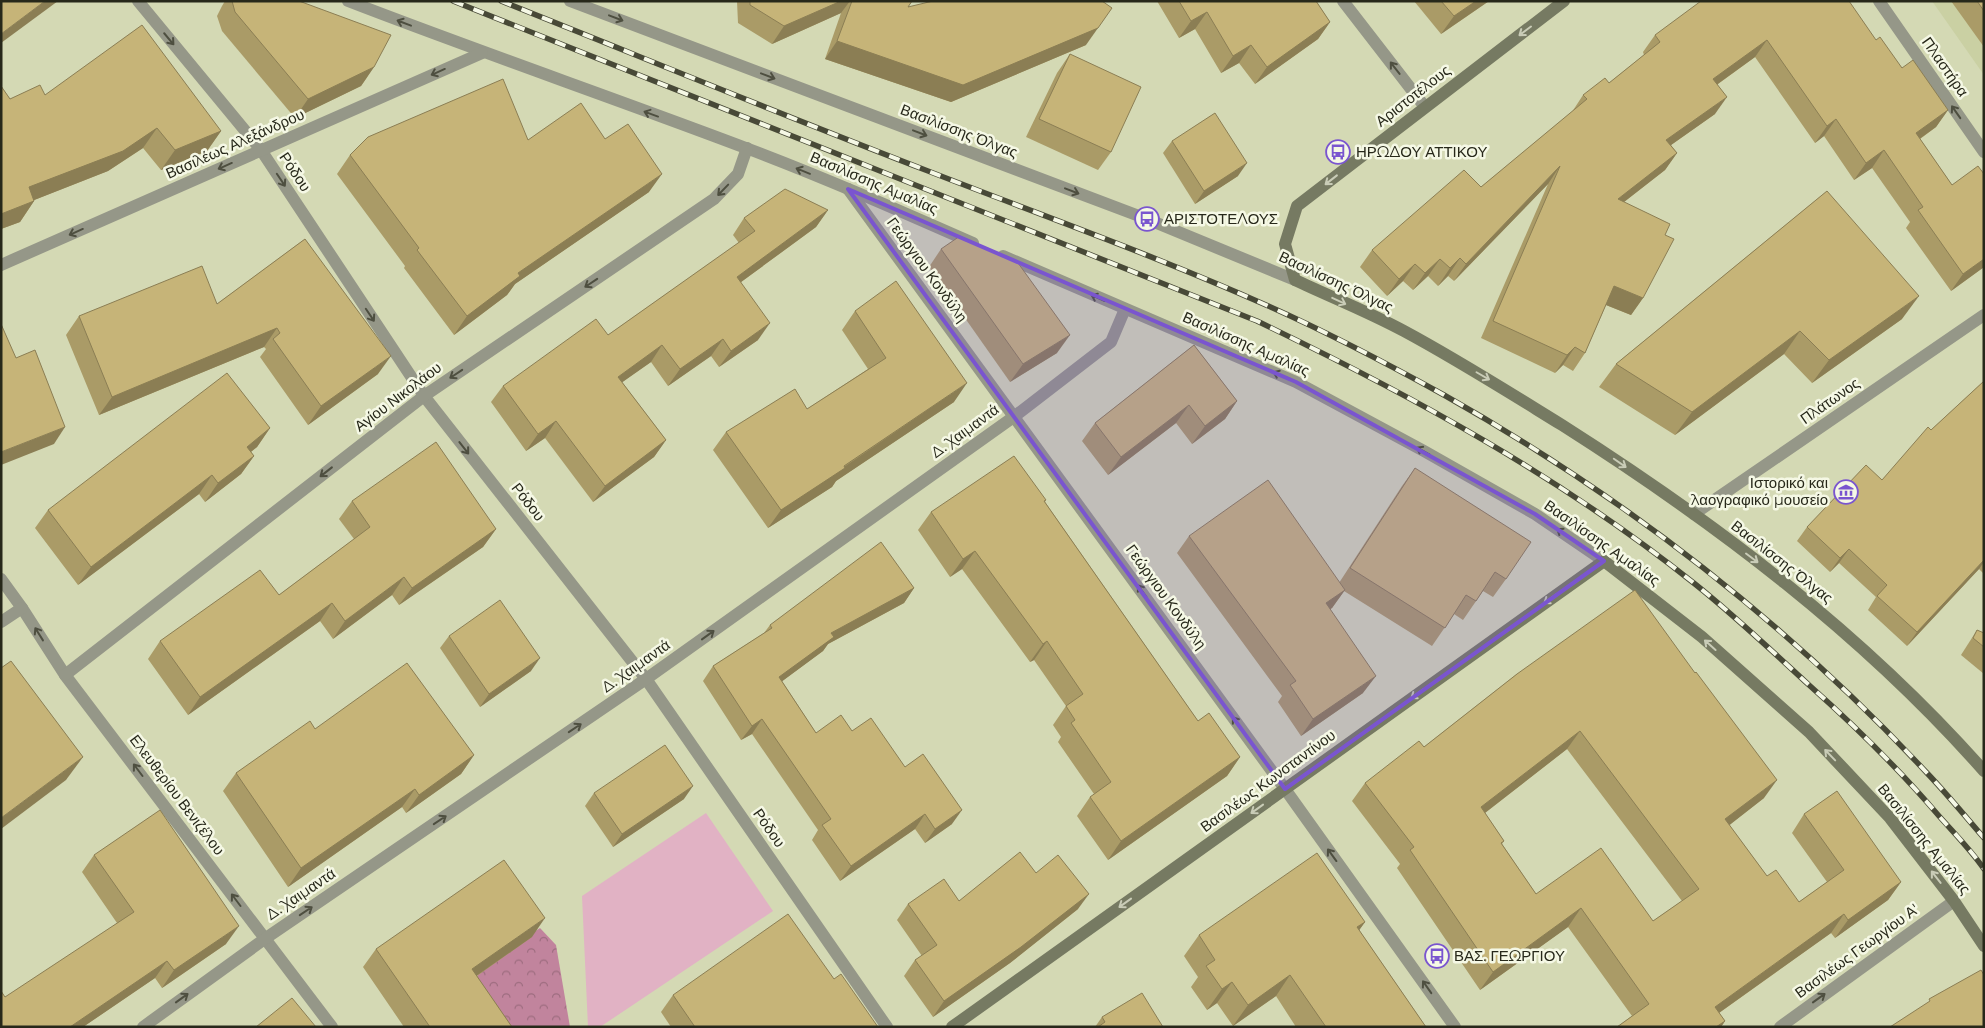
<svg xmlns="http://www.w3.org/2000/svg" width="1985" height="1028" viewBox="0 0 1985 1028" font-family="Montserrat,sans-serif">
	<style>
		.built { fill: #cad0a3 }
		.grass { fill: #e1b2c4 }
		.forest { fill: url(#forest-crowns) }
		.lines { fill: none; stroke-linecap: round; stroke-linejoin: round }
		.street { stroke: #959788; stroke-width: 12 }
		.secondary { stroke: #767a62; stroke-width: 12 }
		.rail-casing { stroke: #484937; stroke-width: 5.5 }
		.rail { stroke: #f5f8e5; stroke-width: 4; stroke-dasharray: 11; stroke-linecap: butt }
		.wall { fill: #aa9b67; fill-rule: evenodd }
		.shaded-wall { fill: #8b7e54 }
		.building { fill: #c6b478; stroke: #8b7e54; fill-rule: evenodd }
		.oneway { stroke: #4e4f40 }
		.oneway2 { stroke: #c9ccb7 }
		.marked { fill: #7a55cf; fill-opacity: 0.2; stroke: #7a55cf; stroke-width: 4; stroke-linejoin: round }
		.labels { text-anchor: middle; stroke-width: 5; stroke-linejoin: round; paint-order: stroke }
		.street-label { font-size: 15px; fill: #27281a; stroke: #f5f8e5 }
		.poi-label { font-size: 15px; fill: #27281a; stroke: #f5f8e5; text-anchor: start }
	</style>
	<defs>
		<pattern id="forest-crowns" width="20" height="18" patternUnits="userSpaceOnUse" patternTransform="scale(1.25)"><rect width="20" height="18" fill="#c1849d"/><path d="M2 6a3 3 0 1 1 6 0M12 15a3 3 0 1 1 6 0" fill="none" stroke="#9d6c7f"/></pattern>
	</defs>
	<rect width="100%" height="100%" fill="#d4d9b4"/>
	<path class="built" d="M1932,1H1984V75Z"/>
	<path class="grass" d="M706,813L773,911L600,1027H588L582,896Z"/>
	<path class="forest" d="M540,928L556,945L570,1027H509L473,980L498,956Z"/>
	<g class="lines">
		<g class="street">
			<path d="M138,1L261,150L424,396L646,679L887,1027"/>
			<path d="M348,1C480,52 614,98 746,148C823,177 898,210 973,243"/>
			<path d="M570,1L1147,219L1295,280"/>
			<path d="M1343,1L1425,107"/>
			<path d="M1879,1L1984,152"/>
			<path d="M848,189L1285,789L1455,1027"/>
			<path d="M1003,256L1296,382L1424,451L1535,514L1604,561"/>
			<path d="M1,265L482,53"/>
			<path d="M1694,514L1984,315"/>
			<path d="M1,579L22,608L65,675L332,1027"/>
			<path d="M1,622L22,608"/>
			<path d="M65,675L424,396L714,199L738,174L747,148"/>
			<path d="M143,1027L266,938L646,679L1015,416L1111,342L1125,309"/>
			<path d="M1780,1027L1954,901"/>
		</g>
		<g class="secondary">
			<path d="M1564,1L1297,206L1285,244L1295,280C1331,297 1369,312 1404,331C1458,360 1510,393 1562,425C1716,523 1863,634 1984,771"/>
			<path d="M952,1027L1604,561L1702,637L1809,732L1890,818L1954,901L1984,946"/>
		</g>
		<g class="rail-casing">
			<g id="rail">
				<path d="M453,1L1257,321C1411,395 1561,477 1695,584C1735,616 1772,651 1809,685C1855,726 1899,769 1939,816C1954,833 1971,850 1984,869"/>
				<path d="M501,1C644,58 785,116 928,171C1041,215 1156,256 1266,305C1327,332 1386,363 1444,395C1623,496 1787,623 1927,773C1947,794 1965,816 1984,838"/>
			</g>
		</g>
		<use href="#rail" class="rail"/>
	</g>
	<g class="wall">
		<path d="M225,1H299L374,67L361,86L295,118L222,31L217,16L222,6Z"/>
		<path d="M737,1H912L908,7L1086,45L951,102L825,59L841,13L772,44L738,23Z"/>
		<path d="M1157,1H1316L1330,22L1318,39L1255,84L1239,63L1221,73L1195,29L1179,38Z"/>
		<path d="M1414,1H1489L1441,34Z"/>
		<path d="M1951,1H1984V47Z"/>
		<path d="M1655,35L1876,40L1902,68L1948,110L1936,127L1920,139L1952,185L1984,174V267L1951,291L1906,228L1910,222L1872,168L1854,180L1824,136L1815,143L1755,57L1718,84L1715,114L1671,145L1677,153L1665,170L1624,202L1643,298L1631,315L1606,305L1585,353L1573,371L1563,365L1555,373L1481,338L1548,184L1454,281L1448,276L1438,286L1428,276L1413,290L1403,281L1387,296L1360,267L1372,250L1481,187L1572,112L1583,95L1609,83L1644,55L1643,52Z"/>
		<path d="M1070,54L1111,152L1098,170L1026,137L1057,73Z"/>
		<path d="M1,86L10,99L45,95L221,131L207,151L161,170L143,148L108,171L34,200V201L20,222L1,229Z"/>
		<path d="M605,139L649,192L515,284L507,295L454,335L404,268L405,266L337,174L350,155L528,140Z"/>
		<path d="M1172,141L1238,176L1195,204L1163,153Z"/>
		<path d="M1827,191L1902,319L1812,383L1784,354L1675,435L1599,387L1616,364Z"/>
		<path d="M828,210L816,227L741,282L758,340L719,367L711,356L668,386L651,362L622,382L666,440L654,457L593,502L545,438L526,451L491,402L503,386L608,335L739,243L733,235L744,218Z"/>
		<path d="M305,239L378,374L308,425L260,357L266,349L264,347L99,415L66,335L79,316L217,304Z"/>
		<path d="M941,249L1057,353L1010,382L929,267Z"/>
		<path d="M855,311L954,402L836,481L832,487L768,528L713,450L726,432L807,409L868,369L842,330Z"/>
		<path d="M1194,345L1237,401L1225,419L1192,444L1176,423L1108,475L1082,441L1095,423Z"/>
		<path d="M1984,381V574L1979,569L1907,646L1868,610L1876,597L1839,563L1830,572L1797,541L1807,527L1882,480L1931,430Z"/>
		<path d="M270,428L257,447L251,452L254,456L241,474L205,502L199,494L78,585L35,528L48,510Z"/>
		<path d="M1415,468L1506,579L1493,597L1483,591L1463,620L1454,614L1432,646L1344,591L1332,608L1330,609L1363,693L1301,736L1278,702L1282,696L1177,553L1189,536L1339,583L1402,486Z"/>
		<path d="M1046,500L1045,502L1198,721L1240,757L1227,776L1108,860L1077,816L1090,797L1094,794L1058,742L1061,737L1053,725L1066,706L1034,660L1030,662L962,569L950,577L918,530L931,512Z"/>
		<path d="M352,501L496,529L483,547L399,605L392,595L333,639L320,621L188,715L148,659L160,641L279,595L354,539L339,519Z"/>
		<path d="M914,588L904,603L828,644L823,651L782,681L816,733L852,731L905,767L952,824L925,843L915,829L840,881L812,840L818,830L752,734L741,740L703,681L713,666L764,633L770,625Z"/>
		<path d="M1977,630L1984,633V674L1961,655Z"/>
		<path d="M449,636L531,671L480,707L440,648Z"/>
		<path d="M1517,674L1764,798L1729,825L1767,876L1799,902L1827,882L1792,833L1804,814L1901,882L1888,900L1835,938L1831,933L1719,1013L1725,1021L1721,1027H1617L1632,1016L1568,927L1480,990L1397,868L1400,864L1352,801L1365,783L1424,747ZM1567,749L1682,901L1653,921L1536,894L1502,844L1504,841L1485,813Z"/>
		<path d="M315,729L474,755L461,774L406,813L402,807L288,887L223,791L236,773Z"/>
		<path d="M594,793L684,799L613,847L585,806Z"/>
		<path d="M94,855L226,944L162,988L155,978L83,1027H1L117,923L82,872Z"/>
		<path d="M1036,873L1078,909L1010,963L933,1017L904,976L915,960L922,956L897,920L908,904L959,901Z"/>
		<path d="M1365,922L1359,930L1426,1027H1296L1276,996L1233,1026L1217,1003L1207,1010L1191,987L1198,977L1184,956L1199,935Z"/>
		<path d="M532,937L477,976L512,1027H404L363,967L376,949Z"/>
		<path d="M834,979L878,1027H671L661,1012L673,995Z"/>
		<path d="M1102,1017L1163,1027H1095Z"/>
	</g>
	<g class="shaded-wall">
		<path d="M45,1H58L1,43V34Z"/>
		<path d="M841,1H850L841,13L772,44L784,26Z"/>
		<path d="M1476,1H1489L1441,34L1454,16Z"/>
		<path d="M1207,12L1195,29L1179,38L1191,21Z"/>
		<path d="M1330,22L1318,39L1255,84L1267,67Z"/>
		<path d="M1098,28L1086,45L951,102L825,59L837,41Z"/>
		<path d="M1767,40L1755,57L1701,96L1713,79Z"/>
		<path d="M1251,45L1239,63L1221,73L1233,56Z"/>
		<path d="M374,67L361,86L295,118L308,99Z"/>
		<path d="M1727,97L1715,114L1654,157L1666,140Z"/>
		<path d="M1948,110L1936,127L1904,150L1916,133Z"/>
		<path d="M1836,119L1824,136L1815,143L1827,126Z"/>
		<path d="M157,128L143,148L108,171L14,208L29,187Z"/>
		<path d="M221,131L207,151L161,170L175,150Z"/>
		<path d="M1884,150L1872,168L1854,180L1866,163Z"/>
		<path d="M1677,153L1665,170L1606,216L1618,199Z"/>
		<path d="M1247,163L1238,176L1195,204L1204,191Z"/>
		<path d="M1560,166L1548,184L1454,281L1466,264Z"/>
		<path d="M662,174L649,192L515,284L507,295L454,335L467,316L518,273Z"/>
		<path d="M34,201L20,222L1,229V214Z"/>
		<path d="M828,210L816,227L726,293L737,277Z"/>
		<path d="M1460,258L1448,276L1438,286L1450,268Z"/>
		<path d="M1440,259L1428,276L1413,290L1425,273Z"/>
		<path d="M1984,259V267L1951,291L1963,274Z"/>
		<path d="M1415,264L1403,281L1387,296L1399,279Z"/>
		<path d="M1614,286L1643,298L1631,315L1601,303Z"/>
		<path d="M1919,296L1902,319L1812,383L1829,360Z"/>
		<path d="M770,323L758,340L719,367L731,351Z"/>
		<path d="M277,328L264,347L99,415L112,397Z"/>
		<path d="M1800,331L1784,354L1675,435L1692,412Z"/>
		<path d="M1070,335L1057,353L1010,382L1023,364Z"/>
		<path d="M723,339L711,356L668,386L680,369Z"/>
		<path d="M662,345L651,362L607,393L618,377Z"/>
		<path d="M1575,347L1563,365L1555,373L1567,355Z"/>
		<path d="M391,356L378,374L308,425L321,406Z"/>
		<path d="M967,383L954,402L836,481L832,487L768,528L781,510Z"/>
		<path d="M1237,401L1225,419L1192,444L1205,426Z"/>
		<path d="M1189,405L1176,423L1108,475L1121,457Z"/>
		<path d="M556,421L545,438L526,451L538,434Z"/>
		<path d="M65,427L54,444L1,465V452Z"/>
		<path d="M270,428L257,447L234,465L247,447Z"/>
		<path d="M666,440L654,457L593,502L605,486Z"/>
		<path d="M254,456L241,474L205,502L218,483Z"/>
		<path d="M212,475L199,494L78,585L91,567Z"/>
		<path d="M496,529L483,547L399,605L412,588Z"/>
		<path d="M1849,549L1839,563L1830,572L1840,558Z"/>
		<path d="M975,551L962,569L950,577L963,559Z"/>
		<path d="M1984,560V562L1979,569L1907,646L1917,632Z"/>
		<path d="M404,577L392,595L333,639L345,621Z"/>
		<path d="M914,588L904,603L828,644L823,651L769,691L779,677L831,633Z"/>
		<path d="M1345,590L1332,608L1314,620L1326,603Z"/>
		<path d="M332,603L320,621L188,715L200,697Z"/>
		<path d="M1047,641L1034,660L1030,662L1043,644Z"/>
		<path d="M540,658L531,671L480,707L489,694Z"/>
		<path d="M1376,676L1363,693L1301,736L1313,719Z"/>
		<path d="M762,719L752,734L741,740L752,726Z"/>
		<path d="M1580,731L1567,749L1468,826L1481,807Z"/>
		<path d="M474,755L461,774L406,813L419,795Z"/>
		<path d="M83,757L66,780L1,829V818Z"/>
		<path d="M1240,757L1227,776L1108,860L1121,841Z"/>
		<path d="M1777,780L1764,798L1713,838L1725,819Z"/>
		<path d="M693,786L684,799L613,847L622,834Z"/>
		<path d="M415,789L402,807L288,887L301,868Z"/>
		<path d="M962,810L952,824L925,843L935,829Z"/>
		<path d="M925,814L915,829L840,881L851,866Z"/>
		<path d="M1901,882L1888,900L1835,938L1848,920Z"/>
		<path d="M1089,894L1078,909L1010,963L933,1017L944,1001Z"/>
		<path d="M1581,908L1568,927L1480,990L1493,972Z"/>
		<path d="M1844,914L1831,933L1702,1025L1715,1007Z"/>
		<path d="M545,918L532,937L459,988L472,969Z"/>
		<path d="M1365,922L1350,943L1357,927Z"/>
		<path d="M239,926L226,944L162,988L174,970Z"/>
		<path d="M167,961L155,978L83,1027H70Z"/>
		<path d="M1290,975L1276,996L1233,1026L1248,1005Z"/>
		<path d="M1232,982L1217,1003L1207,1010L1222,989Z"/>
		<path d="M1725,1021L1721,1027H1716Z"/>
	</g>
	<g class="building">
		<path d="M1,1H45L1,34Z"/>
		<path d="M232,1H299L391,35L374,67L308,99L235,12Z"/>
		<path d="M750,1H841L784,26L750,5Z"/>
		<path d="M852,1H912L908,7L933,1H1102L1112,8L1098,28L963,85L837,41Z"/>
		<path d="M1179,1H1316L1330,22L1267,67L1251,45L1233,56L1207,12L1191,21Z"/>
		<path d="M1441,1H1476L1454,16Z"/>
		<path d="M1701,1H1849L1876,40L1880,37L1902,68L1913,60L1948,110L1916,133L1952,185L1978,166L1984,174V259L1963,274L1918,210L1923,207L1884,150L1866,163L1836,119L1827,126L1767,40L1713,79L1727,97L1666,140L1677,153L1618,199L1670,224L1665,235L1674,239L1643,298L1614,286L1585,353L1575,347L1567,355L1493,321L1560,166L1466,264L1460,258L1450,268L1440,259L1425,273L1415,264L1399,279L1372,250L1464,170L1481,187L1587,99L1583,95L1605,78L1609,83L1660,42L1655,35Z"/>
		<path d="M1977,1H1984V11Z"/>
		<path d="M142,25L221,131L175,150L157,128L123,151L29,187L34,201L1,214V86L10,99L40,85L45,95Z"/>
		<path d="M1070,54L1141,87L1111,152L1039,119Z"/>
		<path d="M503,79L528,140L581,103L605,139L628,124L662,174L518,273L520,276L467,316L417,250L419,248L350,155L368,137Z"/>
		<path d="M1215,113L1247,163L1204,191L1172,141Z"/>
		<path d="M785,189L828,210L737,277L770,323L731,351L723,339L680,369L662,345L618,377L666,440L605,486L556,421L538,434L503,386L596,319L608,335L755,231L744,218Z"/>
		<path d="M1827,191L1919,296L1829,360L1800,331L1692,412L1616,364Z"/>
		<path d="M960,236L1018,263L1070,335L1023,364L941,249Z"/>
		<path d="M305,239L391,356L321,406L273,339L280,333L277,328L112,397L79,316L202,266L217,304Z"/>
		<path d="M896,281L967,383L844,466L845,468L781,510L726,432L795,389L807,409L886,358L855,311Z"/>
		<path d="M1,324L16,358L35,350L65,427L1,452Z"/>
		<path d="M1194,345L1237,401L1205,426L1189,405L1121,457L1095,423Z"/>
		<path d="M227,373L270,428L247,447L254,456L218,483L212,475L91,567L48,510Z"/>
		<path d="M1984,381V560L1917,632L1877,596L1887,585L1849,549L1840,558L1807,527L1866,465L1882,480L1928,427L1931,430Z"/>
		<path d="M436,442L496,529L412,588L404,577L345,621L332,603L200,697L160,641L260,570L279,595L370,527L352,501Z"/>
		<path d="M1014,456L1046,500L1044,501L1198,721L1209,713L1240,757L1121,841L1090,797L1111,782L1071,723L1075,720L1066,706L1083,694L1047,641L1043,644L975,551L963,559L931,512Z"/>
		<path d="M1415,468L1531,542L1506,579L1495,572L1476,601L1466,595L1445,628L1350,568Z"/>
		<path d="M1268,480L1345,590L1326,603L1376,676L1313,719L1290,685L1296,681L1189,536Z"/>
		<path d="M881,542L914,588L831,633L834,637L779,677L816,733L841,715L852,731L871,718L905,767L923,754L962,810L935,829L925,814L851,866L822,825L831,819L762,719L752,726L713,666L772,628L770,625Z"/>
		<path d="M1635,590L1695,673L1696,672L1777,780L1725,819L1767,876L1776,870L1799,902L1844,870L1804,814L1837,791L1901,882L1848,920L1844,914L1715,1007L1725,1021L1716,1027H1617L1649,1004L1581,908L1493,972L1410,850L1414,847L1365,783L1419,741L1424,747L1517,674ZM1580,731L1699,889L1653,921L1601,848L1536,894L1501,843L1504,841L1481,807Z"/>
		<path d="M500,600L540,658L489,694L449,636Z"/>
		<path d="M1977,630L1984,633V647L1973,638Z"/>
		<path d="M11,661L83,757L1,818V668Z"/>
		<path d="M407,663L474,755L419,795L415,789L301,868L236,773L310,721L315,729Z"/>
		<path d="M665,745L693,786L622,834L594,793Z"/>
		<path d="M160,810L239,926L174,970L167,961L70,1027H1V991L5,997L134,912L94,855Z"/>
		<path d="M1020,852L1036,873L1058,855L1089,894L1021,947L944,1001L915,960L937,945L908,904L944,879L959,901Z"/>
		<path d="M1317,853L1365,922L1357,927L1426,1027H1326L1290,975L1248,1005L1232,982L1222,989L1206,966L1215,960L1199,935Z"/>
		<path d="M504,860L545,918L472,969L512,1027H430L376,949Z"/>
		<path d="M788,914L834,979L841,974L878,1027H695L673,995Z"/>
		<path d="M1981,970L1984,975V1027H1890L1930,1001L1929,999Z"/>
		<path d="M1142,993L1163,1027H1098L1105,1022L1102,1017Z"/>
		<path d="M292,998L316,1027H256Z"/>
	</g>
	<defs><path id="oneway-shaft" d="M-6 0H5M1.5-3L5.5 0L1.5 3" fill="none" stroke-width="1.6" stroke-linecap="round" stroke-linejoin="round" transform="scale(1.25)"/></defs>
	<g class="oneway">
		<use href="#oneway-shaft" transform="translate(616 18) rotate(21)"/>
		<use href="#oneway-shaft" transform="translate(404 23) rotate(-159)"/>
		<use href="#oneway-shaft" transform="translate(169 39) rotate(50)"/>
		<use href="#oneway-shaft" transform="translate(1395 68) rotate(-128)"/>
		<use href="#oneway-shaft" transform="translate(438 72) rotate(156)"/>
		<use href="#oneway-shaft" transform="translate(768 76) rotate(21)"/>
		<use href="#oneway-shaft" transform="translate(1956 112) rotate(-125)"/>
		<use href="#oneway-shaft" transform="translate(651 114) rotate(-160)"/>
		<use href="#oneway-shaft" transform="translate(920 133) rotate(21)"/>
		<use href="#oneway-shaft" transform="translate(225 166) rotate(156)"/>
		<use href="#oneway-shaft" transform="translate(803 171) rotate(-158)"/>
		<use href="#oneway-shaft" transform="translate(281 180) rotate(56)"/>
		<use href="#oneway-shaft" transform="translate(723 190) rotate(134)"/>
		<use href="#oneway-shaft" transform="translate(1072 191) rotate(21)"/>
		<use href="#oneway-shaft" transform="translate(76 232) rotate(156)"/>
		<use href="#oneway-shaft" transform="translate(591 283) rotate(146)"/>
		<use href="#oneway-shaft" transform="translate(1098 298) rotate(-156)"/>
		<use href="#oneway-shaft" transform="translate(370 315) rotate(56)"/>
		<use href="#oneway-shaft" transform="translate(456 374) rotate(146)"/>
		<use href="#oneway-shaft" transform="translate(1280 375) rotate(-157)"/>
		<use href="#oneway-shaft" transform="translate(464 448) rotate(52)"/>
		<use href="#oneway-shaft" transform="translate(1423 451) rotate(-151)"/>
		<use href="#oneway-shaft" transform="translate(326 472) rotate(142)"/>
		<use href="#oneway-shaft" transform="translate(1563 533) rotate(-146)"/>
		<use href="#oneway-shaft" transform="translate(1142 591) rotate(-126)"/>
		<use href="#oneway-shaft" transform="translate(39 634) rotate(-122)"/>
		<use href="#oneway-shaft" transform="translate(708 635) rotate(-36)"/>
		<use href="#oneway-shaft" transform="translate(1237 723) rotate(-126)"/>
		<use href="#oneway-shaft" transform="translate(575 728) rotate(-34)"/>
		<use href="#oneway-shaft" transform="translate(138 770) rotate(-127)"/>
		<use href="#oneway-shaft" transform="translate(440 820) rotate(-34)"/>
		<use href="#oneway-shaft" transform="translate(1332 855) rotate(-126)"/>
		<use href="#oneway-shaft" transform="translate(236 900) rotate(-127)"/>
		<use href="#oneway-shaft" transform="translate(306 911) rotate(-34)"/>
		<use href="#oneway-shaft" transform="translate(1427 987) rotate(-125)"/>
		<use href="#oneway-shaft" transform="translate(182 998) rotate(-36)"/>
		<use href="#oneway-shaft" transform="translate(1819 998) rotate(-36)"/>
	</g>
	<g class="oneway2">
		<use href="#oneway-shaft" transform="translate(1525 31) rotate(143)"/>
		<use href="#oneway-shaft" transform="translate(1331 180) rotate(142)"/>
		<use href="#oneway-shaft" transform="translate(1339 301) rotate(25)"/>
		<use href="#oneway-shaft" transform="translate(1483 376) rotate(30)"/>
		<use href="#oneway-shaft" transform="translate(1620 463) rotate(35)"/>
		<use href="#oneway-shaft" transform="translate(1752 558) rotate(37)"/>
		<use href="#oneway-shaft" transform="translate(1550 599) rotate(144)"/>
		<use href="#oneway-shaft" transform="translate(1710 645) rotate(-138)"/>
		<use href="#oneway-shaft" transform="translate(1417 694) rotate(144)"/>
		<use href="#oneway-shaft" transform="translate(1830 755) rotate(-134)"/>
		<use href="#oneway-shaft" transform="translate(1257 809) rotate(144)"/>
		<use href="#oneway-shaft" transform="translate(1936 877) rotate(-128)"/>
		<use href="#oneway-shaft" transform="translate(1125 903) rotate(144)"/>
	</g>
	<path class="marked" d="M848,189L1296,382L1535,514L1604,561L1285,789Z"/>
	<defs>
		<g id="bus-ring" transform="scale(1.25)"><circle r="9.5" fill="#f5f8e5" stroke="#7a55cf" stroke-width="1.5"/><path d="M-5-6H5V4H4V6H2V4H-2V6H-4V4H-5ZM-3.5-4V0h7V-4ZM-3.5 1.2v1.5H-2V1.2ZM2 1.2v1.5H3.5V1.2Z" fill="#7a55cf"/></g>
		<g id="museum-ring" transform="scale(1.25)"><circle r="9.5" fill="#f5f8e5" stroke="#7a55cf" stroke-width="1.5"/><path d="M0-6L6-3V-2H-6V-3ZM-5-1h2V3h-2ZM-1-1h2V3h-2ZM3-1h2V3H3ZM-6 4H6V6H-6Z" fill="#7a55cf"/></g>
	</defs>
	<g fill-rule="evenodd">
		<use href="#bus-ring" x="1338" y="152"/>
		<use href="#bus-ring" x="1147" y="219"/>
		<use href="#museum-ring" x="1846" y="492"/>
		<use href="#bus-ring" x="1437" y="956"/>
	</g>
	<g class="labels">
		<g class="street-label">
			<text transform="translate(1945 67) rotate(55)" y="5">Πλαστήρα</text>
			<text transform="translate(1413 96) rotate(-38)" y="5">Αριστοτέλους</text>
			<text transform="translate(959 131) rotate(21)" y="5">Βασιλίσσης Όλγας</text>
			<text transform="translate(235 144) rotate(-24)" y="5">Βασιλέως Αλεξάνδρου</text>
			<text transform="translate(295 172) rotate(56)" y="5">Ρόδου</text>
			<text transform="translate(874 183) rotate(23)" y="5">Βασιλίσσης Αμαλίας</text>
			<text transform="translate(927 270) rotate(54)" y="5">Γεώργιου Κονδύλη</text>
			<text transform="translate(1336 282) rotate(25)" y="5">Βασιλίσσης Όλγας</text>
			<text transform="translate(1246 344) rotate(24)" y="5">Βασιλίσσης Αμαλίας</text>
			<text transform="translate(398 397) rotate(-37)" y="5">Αγίου Νικολάου</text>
			<text transform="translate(1830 401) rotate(-35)" y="5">Πλάτωνος</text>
			<text transform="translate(965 431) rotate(-36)" y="5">Δ. Χαιμαντά</text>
			<text transform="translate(528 502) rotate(52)" y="5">Ρόδου</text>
			<text transform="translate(1602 543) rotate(35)" y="5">Βασιλίσσης Αμαλίας</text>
			<text transform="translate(1782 562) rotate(38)" y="5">Βασιλίσσης Όλγας</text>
			<text transform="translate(1166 597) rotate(54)" y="5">Γεώργιου Κονδύλη</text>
			<text transform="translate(636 666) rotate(-35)" y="5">Δ. Χαιμαντά</text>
			<text transform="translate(1268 781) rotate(-36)" y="5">Βασιλέως Κωνσταντίνου</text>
			<text transform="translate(177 795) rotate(53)" y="5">Ελευθερίου Βενιζέλου</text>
			<text transform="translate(769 828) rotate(55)" y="5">Ρόδου</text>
			<text transform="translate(1924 839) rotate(51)" y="5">Βασιλίσσης Αμαλίας</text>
			<text transform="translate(301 894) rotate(-34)" y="5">Δ. Χαιμαντά</text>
			<text transform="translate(1857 951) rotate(-36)" y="5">Βασιλέως Γεωργίου Α'</text>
		</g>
		<g class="poi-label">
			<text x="1356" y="157">ΗΡΩΔΟΥ ΑΤΤΙΚΟΥ</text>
			<text x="1164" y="224">ΑΡΙΣΤΟΤΕΛΟΥΣ</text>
			<text x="1828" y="488" text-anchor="end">Ιστορικό και<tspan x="1828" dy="17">λαογραφικό μουσείο</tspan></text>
			<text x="1454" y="961">ΒΑΣ. ΓΕΩΡΓΙΟΥ</text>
		</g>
	</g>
	<rect width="1985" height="1028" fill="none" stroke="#27281a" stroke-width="5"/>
</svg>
